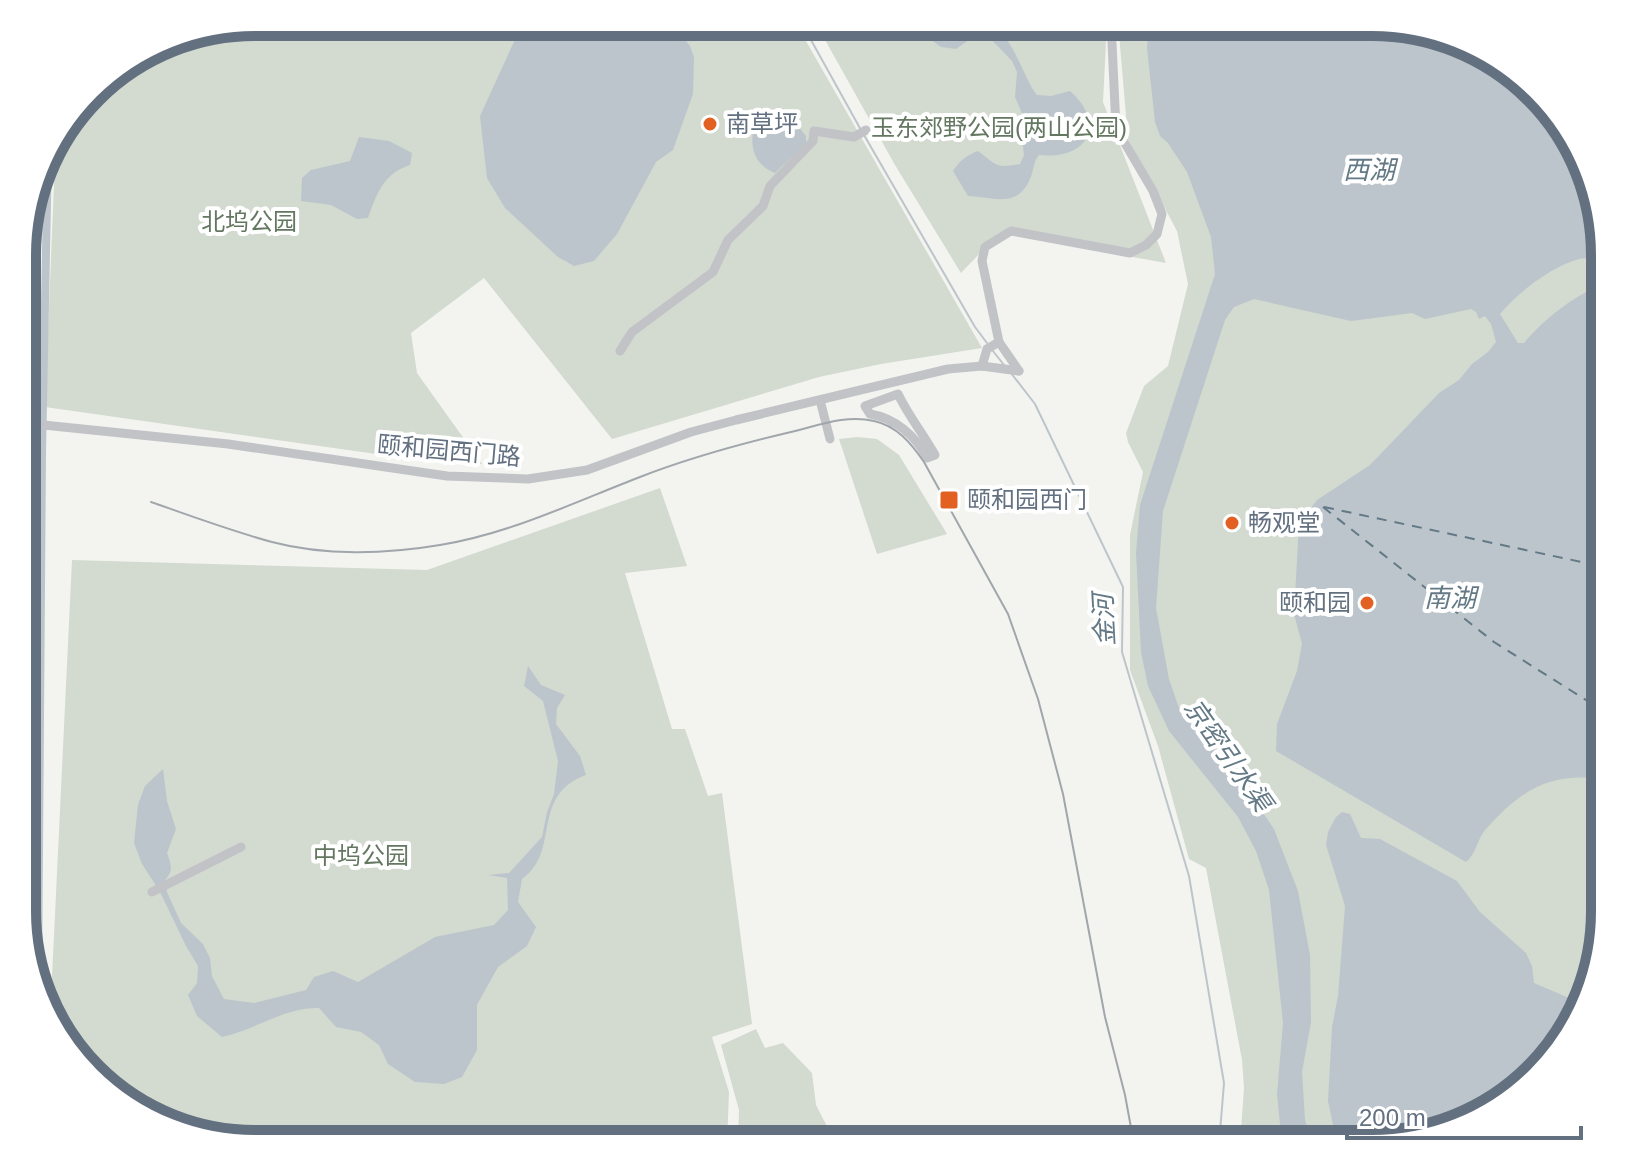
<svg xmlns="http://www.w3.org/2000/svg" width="1627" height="1166" viewBox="0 0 1627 1166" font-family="Arial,'Noto Sans SC',sans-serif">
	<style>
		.green { fill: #d3dad0 }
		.water { fill: #bcc5cb }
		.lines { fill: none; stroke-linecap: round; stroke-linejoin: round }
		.stream { stroke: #bcc5cb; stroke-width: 2 }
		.canal { stroke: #bcc5cb; stroke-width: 8 }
		.ferry { stroke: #637985; stroke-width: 2; stroke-dasharray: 10 8; stroke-linecap: butt }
		.minor { stroke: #c1c3c7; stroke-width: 9 }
		.major { stroke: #d4d7dc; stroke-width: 12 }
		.tram { stroke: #a1a6ac; stroke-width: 2 }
		.poi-dot { fill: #e16022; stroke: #fff; stroke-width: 3 }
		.labels { text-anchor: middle; stroke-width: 8; stroke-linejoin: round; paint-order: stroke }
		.poi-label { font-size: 24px; fill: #637080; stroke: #fff; text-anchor: start }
		.park-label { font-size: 24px; fill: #647761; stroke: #fff }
		.street-label { font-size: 24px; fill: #637080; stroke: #fff }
		.water-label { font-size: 26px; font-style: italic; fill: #637985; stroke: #fff }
		.rim { fill: none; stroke: #637080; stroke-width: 10 }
	</style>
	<rect width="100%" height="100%" fill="#f3f4ef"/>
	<g class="green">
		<path d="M255,22H795L982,348L881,364L819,377L612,439L484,278L411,333L417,373L482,464L440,463L45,407L56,135L102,79L180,35Z"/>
		<path d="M815,22H1107L1103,102L1166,263L999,233L961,273L895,165Z"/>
		<path d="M1118,22H1387L1461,40L1514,70L1581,151L1605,240V926L1592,986L1557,1053L1476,1120L1373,1144H1240L1244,1088L1242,1060L1206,868L1189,859L1158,746L1130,670V535L1143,472L1128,442L1126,433L1144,386L1168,366L1188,284L1177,231L1128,139Z"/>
		<path d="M857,437L877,439L899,455L947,534L877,554L839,439Z"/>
		<path d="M660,488L687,566L625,573L672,729H685L708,796L722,793L752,1024L712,1037L729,1092L727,1144H264L263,1127L219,1129L218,1139L180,1131L113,1096L53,1027L50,1019L72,560L427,570Z"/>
		<path d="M756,1029L765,1048L783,1043L812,1073L816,1105L830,1132L861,1144H738L739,1110L721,1045Z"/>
	</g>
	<g class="water">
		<path d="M523,22H672L690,46L694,57L693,94L673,150L656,162L617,234L594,261L574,266L558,257L505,208L487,178L480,116Z"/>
		<path d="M907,22C911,22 921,21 925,22C936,27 939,34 954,32C964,30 973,21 983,23C1011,25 1023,79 1037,95L1051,96L1070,91C1108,125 1087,160 1039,155C1033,162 1034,171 1030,179C1017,209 994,197 968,196L953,171C959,161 967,155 978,151C996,164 994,169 1020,164L1024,155L1021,131L1024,118L1015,97L1017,72L1012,61L986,34L976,35L956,49L941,47Z"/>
		<path d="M1149,22H1387L1461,40L1514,70L1581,151L1605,240L1604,262C1596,260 1586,257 1579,259C1551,267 1518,292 1500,314L1518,343H1524C1545,318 1575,295 1605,283V779C1549,772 1522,789 1485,830C1477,840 1476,854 1466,862L1276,751L1277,724L1297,671L1302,644L1294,614L1299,524L1317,500L1370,465L1439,393L1459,380L1472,364L1488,352L1496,342L1491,324L1485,316L1479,319L1476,312L1471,309L1425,319L1412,313L1351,321L1254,299L1234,307L1225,320L1163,511L1156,608L1169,679L1181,714L1229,763L1274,829L1298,891L1310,955L1311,1022L1302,1072L1305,1120L1313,1144H1282L1277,1094L1283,1023L1269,890L1256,851L1238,817L1169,731L1148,686L1141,652L1136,553L1140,505L1215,274L1211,237L1187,172L1168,143L1160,136L1155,122L1147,48Z"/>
		<path d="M783,108L806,136V143L775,173C752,164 749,144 755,122Z"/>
		<path d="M359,137L389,141L412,153L410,165C383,174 377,193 368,218L357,219L331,205L301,201L302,178L311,170L350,161Z"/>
		<path d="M528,666L541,685L565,695L557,708L556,724L580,756L586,775C529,796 562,851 522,879L518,902L536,927L527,946L498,967L477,1005V1050L462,1077L444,1084L415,1082L388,1064L379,1045L361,1032L336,1027L319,1008C284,1007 256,1030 222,1037L197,1016L188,995L197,983L198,966L186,946L160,892L142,864L134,843L138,805L145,786L163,769L167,801L176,829L167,853C171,864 174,871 165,880L167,892L181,923L203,944L210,958L212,976L224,999L254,1003L306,990L314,977L333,971L358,982L435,937L494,925L508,910L507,878L488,875L509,873L542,837L547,812L554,794L558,761L543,701L524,686Z"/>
		<path d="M1342,812L1350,814L1361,838L1380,839L1457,881L1480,912L1526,953L1532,966L1534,983L1583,1004L1557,1053L1476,1120L1373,1144H1337L1328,1101L1332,1027L1338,996L1345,906L1326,845L1328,832L1336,817Z"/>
	</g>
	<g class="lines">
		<g class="stream">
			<path d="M801,22L861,130"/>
			<path d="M864,135L975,327L987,343"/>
			<path d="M993,351L1004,365"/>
			<path d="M1011,373L1035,404L1123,587L1122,652L1189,876L1224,1083L1219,1144"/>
		</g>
		<path class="canal" d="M38,983L42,453L48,152"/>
		<g class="ferry">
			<path d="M1323,507L1494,642L1605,712"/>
			<path d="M1324,507L1605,567"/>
		</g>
		<g class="minor">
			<path d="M620,351L632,332L713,272L728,240L763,206L770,186L813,141L814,131L854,137L866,130"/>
			<path d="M982,366L987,349L999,342"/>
			<path d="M1019,371L999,342L982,261L985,247L1011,231L1130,253L1146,245L1157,234L1162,214L1153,191L1116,128L1111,22"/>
			<path d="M898,394C909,417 923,433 935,455L927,458C916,436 895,418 870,414L865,406Z"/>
			<path d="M820,400L830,439"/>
			<path d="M24,423L228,444L447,476L528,479L587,470L691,432L736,420L948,369L982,366L1019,371"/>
			<path d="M34,544L37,424"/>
			<path d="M152,892L241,847"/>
		</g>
		<path class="major" d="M24,818L25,424L31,205"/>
		<path class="tram" d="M151,502C191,516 231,531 272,542C324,556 387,554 440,545C509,534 575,502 640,477C689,458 740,444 791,432C817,426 846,414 874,421C897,426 911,443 924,462L1008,614L1038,699L1063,794L1105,1017L1125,1095L1134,1144"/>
	</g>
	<g class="poi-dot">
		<circle cx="710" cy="124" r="8"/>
		<rect x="939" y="490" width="20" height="20" rx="4"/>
		<circle cx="1232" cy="523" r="8"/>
		<circle cx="1367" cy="603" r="8"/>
	</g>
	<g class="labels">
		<g class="poi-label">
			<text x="726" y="132">南草坪</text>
			<text x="967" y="508">颐和园西门</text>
			<text x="1248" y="531">畅观堂</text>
			<text x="1351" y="611" text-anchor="end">颐和园</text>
		</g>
		<g class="park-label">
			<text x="999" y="136">玉东郊野公园(两山公园)</text>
			<text x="249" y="230">北坞公园</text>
			<text x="361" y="864">中坞公园</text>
		</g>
		<g class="street-label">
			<text transform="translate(449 451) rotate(5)" y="8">颐和园西门路</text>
		</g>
		<g class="water-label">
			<text x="1369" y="179">西湖</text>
			<text x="1450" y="607">南湖</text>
			<text transform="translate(1104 620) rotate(-93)" y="9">金河</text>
			<text transform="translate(1228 755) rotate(55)" y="9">京密引水渠</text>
		</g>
	</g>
	<path d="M0 0H1627V1166H0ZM255 36H1372A219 219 0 0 1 1591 255V911A219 219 0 0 1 1372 1130H255A219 219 0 0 1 36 911V255A219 219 0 0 1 255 36Z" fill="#fff" fill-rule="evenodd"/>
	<path class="rim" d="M255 36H1372A219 219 0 0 1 1591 255V911A219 219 0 0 1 1372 1130H255A219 219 0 0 1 36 911V255A219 219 0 0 1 255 36Z"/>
	<path d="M1347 1126v12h234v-12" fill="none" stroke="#637080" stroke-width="4"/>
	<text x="1359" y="1126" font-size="24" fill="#637080" stroke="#ffffff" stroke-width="6" paint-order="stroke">200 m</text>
</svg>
